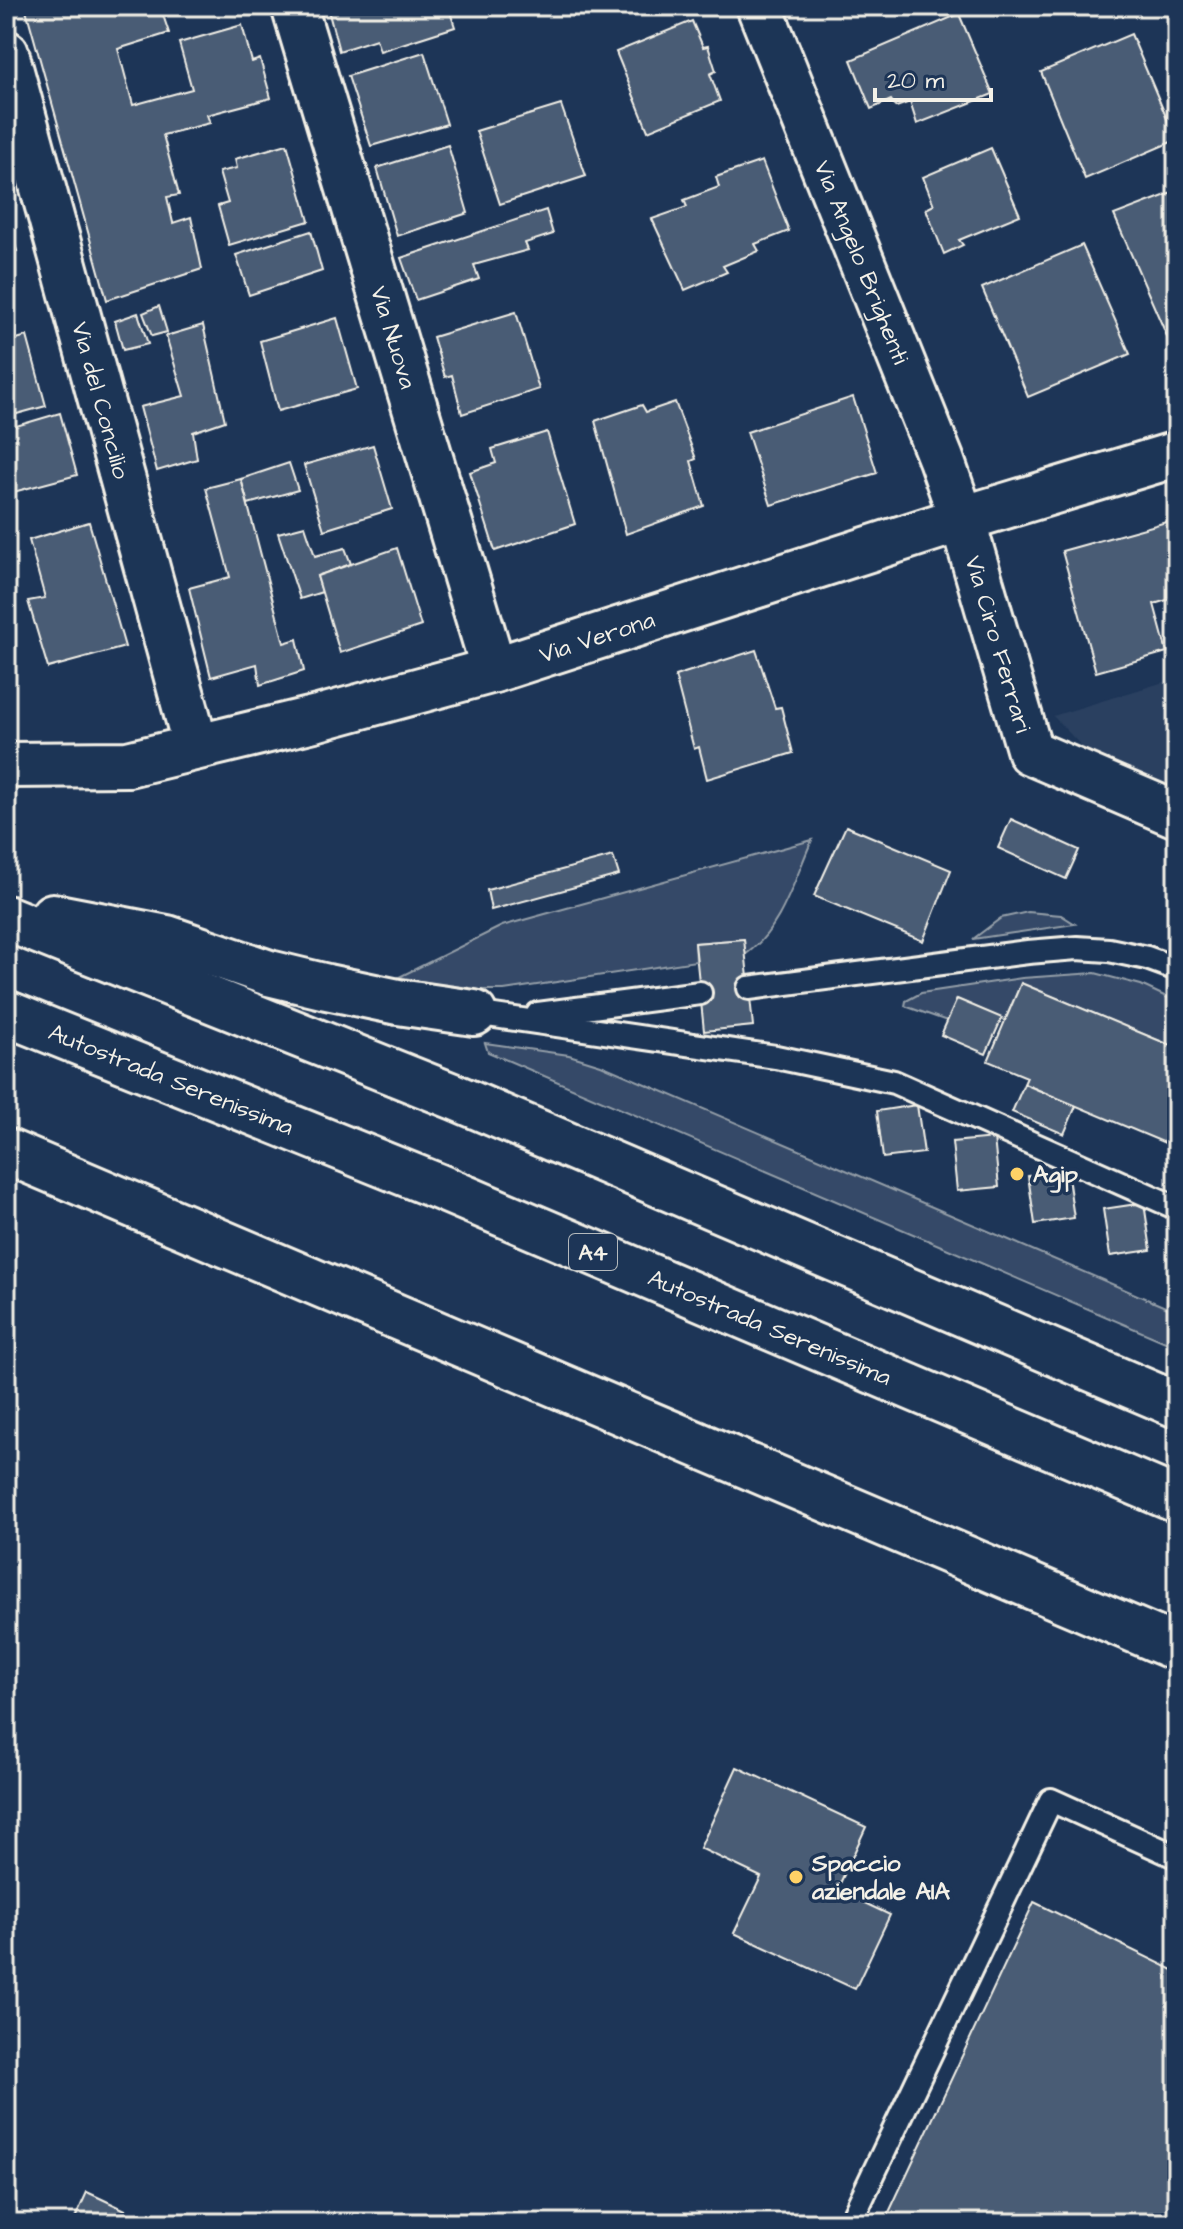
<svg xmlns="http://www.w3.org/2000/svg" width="1183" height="2229" viewBox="0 0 1183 2229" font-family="'Architects Daughter',sans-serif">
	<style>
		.built { fill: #2a4060 }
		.green { fill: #354a67; stroke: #949ea8; stroke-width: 2 }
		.building { fill: #485b74; stroke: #f4f1e8; stroke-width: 2 }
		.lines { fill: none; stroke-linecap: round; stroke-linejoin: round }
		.lane-casing { stroke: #f4f1e8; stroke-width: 28 }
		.street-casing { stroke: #f4f1e8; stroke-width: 50 }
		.secondary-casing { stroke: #f4f1e8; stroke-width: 50 }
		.highway-casing { stroke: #f4f1e8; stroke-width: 50 }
		.lane { stroke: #1d3557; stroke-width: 22 }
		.street { stroke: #1d3557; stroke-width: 44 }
		.secondary { stroke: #1d3557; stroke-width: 44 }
		.highway { stroke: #1d3557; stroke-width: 44 }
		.poi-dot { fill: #ffd166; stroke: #1d3557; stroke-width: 3 }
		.labels { text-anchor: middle; stroke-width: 7; stroke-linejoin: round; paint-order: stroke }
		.shield { fill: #1d3557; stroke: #b4b9bc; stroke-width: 2 }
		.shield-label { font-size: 22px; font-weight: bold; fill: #f4f1e8 }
		.street-label { font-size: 24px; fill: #f4f1e8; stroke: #1d3557 }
		.poi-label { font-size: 24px; font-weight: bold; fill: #f4f1e8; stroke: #1d3557; text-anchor: start }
	</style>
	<rect width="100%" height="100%" fill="#1d3557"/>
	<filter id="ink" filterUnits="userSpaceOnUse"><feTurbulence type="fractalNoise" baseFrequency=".0125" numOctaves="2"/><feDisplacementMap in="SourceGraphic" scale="16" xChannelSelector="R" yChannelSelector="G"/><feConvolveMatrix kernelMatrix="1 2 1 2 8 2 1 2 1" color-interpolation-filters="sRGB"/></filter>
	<g filter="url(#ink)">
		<path class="built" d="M1177,678V794L1091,756L1053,716Z"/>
		<g class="green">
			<path d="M812,840C794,880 782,929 745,955L743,939L695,943L696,961L504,990H469L399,977L502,926Z"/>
			<path d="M1028,912L1061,915L1075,924L973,939L1001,918Z"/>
			<path d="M1095,973L1141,985L1177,1002V1048L1021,983L1005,1020L957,999L947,1021L905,1006L906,1001L921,993L1022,978Z"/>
			<path d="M485,1043L569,1055L601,1065L1177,1312V1347L488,1052Z"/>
		</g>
		<g class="building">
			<path d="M25,6H160L169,33L118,49L133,105L192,89L179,43L242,25L252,62L260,59L271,98L207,115L210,123L163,135L179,195L167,197L173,223L191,217L202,269L107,300Z"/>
			<path d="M327,6H448L455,27L380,51L376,39L339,51Z"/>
			<path d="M959,14L993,94L917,124L910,102L896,107L891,100L871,109L851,60Z"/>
			<path d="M692,21L703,47L708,46L716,71L710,74L720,101L648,131L616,52Z"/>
			<path d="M1131,34L1176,140L1085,179L1041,72Z"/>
			<path d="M424,52L447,124L371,146L348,76Z"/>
			<path d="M561,105L586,176L500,204L476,131Z"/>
			<path d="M287,144L309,221L229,245L218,206L228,203L219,172L237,168L235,159Z"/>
			<path d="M448,145L468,213L397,236L377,168Z"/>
			<path d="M991,148L1020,215L959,240L963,245L944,254L926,209L934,205L923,177Z"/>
			<path d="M762,161L789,231L755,244L759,251L723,266L727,272L685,290L652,219L687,207L684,200L719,187L716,177Z"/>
			<path d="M1177,191V359L1114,215Z"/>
			<path d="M546,210L553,234L525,243L528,250L474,265L479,279L416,300L401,258Z"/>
			<path d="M6,213L17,251L6,254Z"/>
			<path d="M311,231L322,271L249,295L236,255Z"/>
			<path d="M1082,245L1130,354L1028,397L982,288Z"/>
			<path d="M159,306L167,332L152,336L143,313Z"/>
			<path d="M516,312L539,389L462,414L452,375L445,377L433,337Z"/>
			<path d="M138,313L148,344L123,350L115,321Z"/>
			<path d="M337,318L357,389L278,411L260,341Z"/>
			<path d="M203,325L225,421L193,432L197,459L157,471L140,407L184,396L166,336Z"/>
			<path d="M27,336L46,406L6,417V342Z"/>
			<path d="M853,397L877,473L771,505L747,432Z"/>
			<path d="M675,402L696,459L691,461L704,506L626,534L595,421L642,405L646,412Z"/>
			<path d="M60,413L77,475L6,494V429Z"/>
			<path d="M547,432L575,524L495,551L470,472L496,463L492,449Z"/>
			<path d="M373,445L392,509L324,530L304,465Z"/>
			<path d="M289,463L298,490L248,504L241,479Z"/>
			<path d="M241,479L284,643L297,639L304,671L260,685L257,664L211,677L189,588L230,577L206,488Z"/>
			<path d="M1177,519V597L1154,604L1167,652L1096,672L1062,551Z"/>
			<path d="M89,522L125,647L48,668L28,601L45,598L29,540Z"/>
			<path d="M305,526L315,556L345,548L351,564L317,576L322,592L300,599L278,533Z"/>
			<path d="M397,548L421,626L340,653L317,576Z"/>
			<path d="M756,650L775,708L781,707L793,753L707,779L699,747L694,749L675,676Z"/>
			<path d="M1011,819L1079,850L1066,879L998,848Z"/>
			<path d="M846,826L951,870L923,941L814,896Z"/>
			<path d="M613,856L619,875L491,910L487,890Z"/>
			<path d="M744,939L753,1026L704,1031L695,943Z"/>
			<path d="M1021,983L1177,1048V1148L1024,1084L1027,1077L988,1061Z"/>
			<path d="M957,999L1002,1018L986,1054L941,1035Z"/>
			<path d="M1024,1084L1076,1106L1064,1134L1012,1112Z"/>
			<path d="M917,1105L924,1153L883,1158L877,1111Z"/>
			<path d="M994,1138L999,1187L957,1191L952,1142Z"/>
			<path d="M1067,1170L1074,1218L1035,1224L1028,1176Z"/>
			<path d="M1144,1203L1151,1250L1110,1256L1103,1209Z"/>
			<path d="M737,1767L866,1827L837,1890L890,1915L855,1989L734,1933L761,1877L700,1848Z"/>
			<path d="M1034,1902L1175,1971L1177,1967V2223H884Z"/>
			<path d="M87,2192L153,2223H73Z"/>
		</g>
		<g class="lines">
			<g class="lane-casing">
				<g id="lane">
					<path d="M749,988L1028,952L1077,948L1109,950L1147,958L1177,969"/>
					<path d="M474,1013L776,1057L894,1082L1177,1208"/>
					<path d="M538,1014L700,993"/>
					<path d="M850,2223L1051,1800L1177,1857"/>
				</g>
			</g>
			<g class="street-casing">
				<g id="street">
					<path id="s1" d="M294,6L494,670"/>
					<path id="s2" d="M759,6L941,459L962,519L1030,752L1177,815"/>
					<path id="s3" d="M6,53L196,747"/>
				</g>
			</g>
			<g class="secondary-casing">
				<g id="secondary">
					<path id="s4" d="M6,765L128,764L318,718L494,670L962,519L1177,454"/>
					<path d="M6,1151L1177,1648"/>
				</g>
			</g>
			<g class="highway-casing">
				<g id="highway">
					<path d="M53,916L167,938L269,973L327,987L398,1002L474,1013"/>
					<path d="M6,918L455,1097L1177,1405"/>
					<path id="s5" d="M6,1013L437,1186L1177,1500"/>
				</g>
			</g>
			<use href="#lane" class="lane"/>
			<use href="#street" class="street"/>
			<use href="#secondary" class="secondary"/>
			<use href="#highway" class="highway"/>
		</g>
	</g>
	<g class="poi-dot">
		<circle cx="1017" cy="1174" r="8"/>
		<circle cx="796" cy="1877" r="8"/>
	</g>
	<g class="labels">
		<rect class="shield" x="569" y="1234" width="48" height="36" rx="6"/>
		<g class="shield-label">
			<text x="593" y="1260">A4</text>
		</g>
		<g class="street-label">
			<text dy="8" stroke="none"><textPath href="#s2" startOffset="276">Via Angelo Brighenti</textPath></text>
			<text dy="8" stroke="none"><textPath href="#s1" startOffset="346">Via Nuova</textPath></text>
			<text dy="8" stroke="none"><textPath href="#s3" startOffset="360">Via del Concilio</textPath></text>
			<text dy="8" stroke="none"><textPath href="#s4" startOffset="608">Via Verona</textPath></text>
			<text dy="8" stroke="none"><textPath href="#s2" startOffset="682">Via Ciro Ferrari</textPath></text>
			<text dy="8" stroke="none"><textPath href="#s5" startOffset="178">Autostrada Serenissima</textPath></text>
			<text dy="8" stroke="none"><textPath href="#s5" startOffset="826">Autostrada Serenissima</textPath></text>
		</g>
		<g class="poi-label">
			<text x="1033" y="1182">Agip</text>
			<text x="812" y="1871">Spaccio<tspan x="812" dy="28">aziendale AIA</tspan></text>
		</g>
	</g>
	<rect width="1183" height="2229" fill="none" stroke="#1d3557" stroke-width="32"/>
	<rect x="16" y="16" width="1151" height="2197" fill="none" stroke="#f4f1e8" stroke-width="3" filter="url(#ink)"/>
	<path d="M875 88v12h116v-12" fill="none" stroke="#f4f1e8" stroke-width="4"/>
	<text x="887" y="88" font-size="24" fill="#f4f1e8" stroke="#1d3557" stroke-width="6" paint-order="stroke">20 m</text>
</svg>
